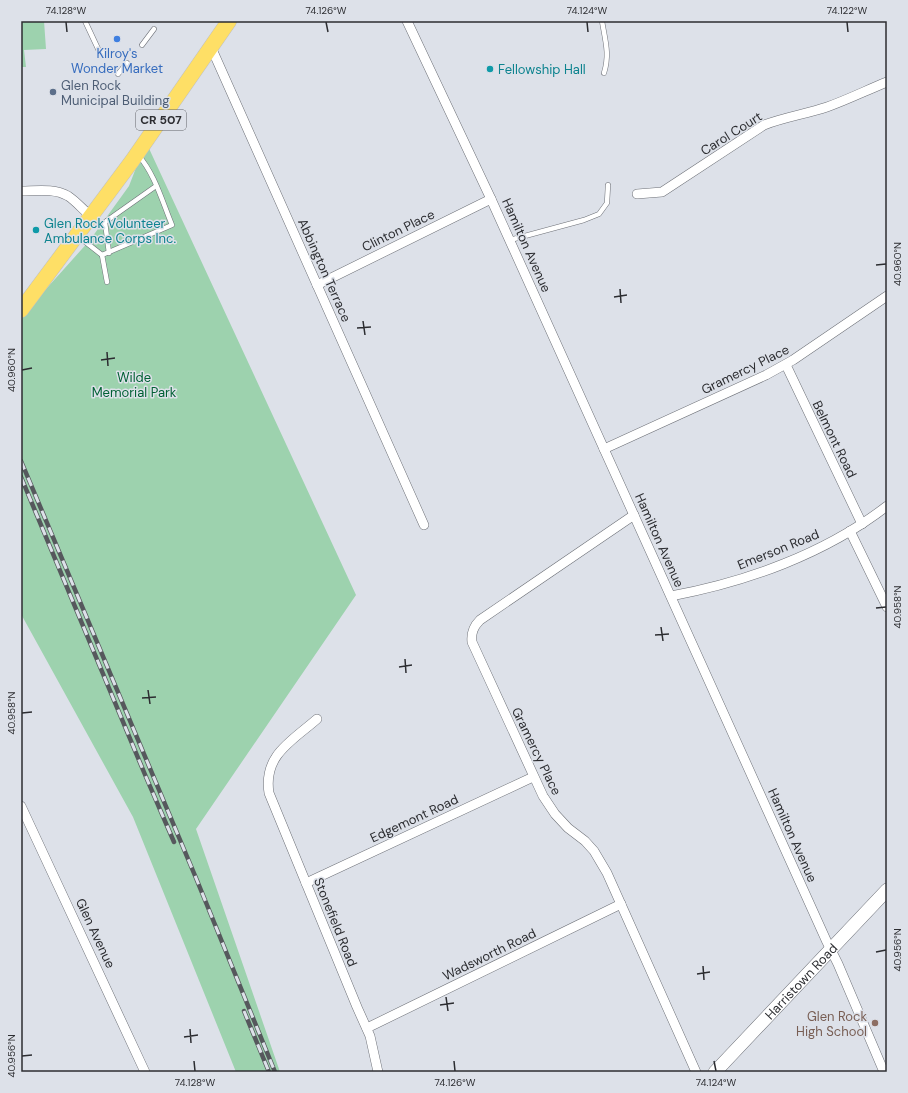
<svg xmlns="http://www.w3.org/2000/svg" width="908" height="1093" viewBox="0 0 908 1093" font-family="'DM Sans',sans-serif">
	<style>
		.green { fill: #9dd2ae }
		.lines { fill: none; stroke-linecap: round; stroke-linejoin: round }
		.lane-casing { stroke: #6d7077; stroke-width: 5.5 }
		.street-casing { stroke: #6d7077; stroke-width: 10 }
		.secondary-casing { stroke: #6d7077; stroke-width: 14 }
		.primary-casing { stroke: #c0c0c1; stroke-width: 16 }
		.lane { stroke: #fff; stroke-width: 4.5 }
		.street { stroke: #fff; stroke-width: 9 }
		.secondary { stroke: #fff; stroke-width: 13 }
		.primary { stroke: #fedf66; stroke-width: 15 }
		.rail-casing { stroke: #56585d; stroke-width: 4.5 }
		.rail { stroke: #dde1e9; stroke-width: 3; stroke-dasharray: 9; stroke-linecap: butt }
		.ticks { fill: none; stroke: #2c2d31; stroke-width: 1.5 }
		.shop-dot { fill: #3f7fe0; stroke: #dde1e9; stroke-width: 1.5 }
		.culture-dot { fill: #0f9aa8; stroke: #dde1e9; stroke-width: 1.5 }
		.service-dot { fill: #5c6f8a; stroke: #dde1e9; stroke-width: 1.5 }
		.education-dot { fill: #8d6e63; stroke: #dde1e9; stroke-width: 1.5 }
		.labels { text-anchor: middle; stroke-width: 3; stroke-linejoin: round; paint-order: stroke }
		.shield { fill: #dde1e9; stroke: #616368; stroke-width: 1 }
		.shield-label { font-size: 12px; font-weight: bold; fill: #2c2d31 }
		.shop-label { font-size: 13px; fill: #366cbe; stroke: #dde1e9 }
		.culture-label { font-size: 13px; fill: #0d838f; stroke: #dde1e9; text-anchor: start }
		.service-label { font-size: 13px; fill: #4e5e75; stroke: #dde1e9; text-anchor: start }
		.street-label { font-size: 13px; fill: #2c2d31; stroke: #dde1e9 }
		.park-label { font-size: 13px; fill: #006034; stroke: #dde1e9 }
		.education-label { font-size: 13px; fill: #785e54; stroke: #dde1e9; text-anchor: end }
		.neatline { fill: none; stroke: #2c2d31; stroke-width: 1.5 }
		.ticks-label { font-size: 10px; text-anchor: middle; fill: #2c2d31 }
	</style>
	<rect width="100%" height="100%" fill="#dde1e9"/>
	<g class="green">
		<path d="M21,21H44L46,49L24,50L26,67H21Z"/>
		<path d="M146,142L356,595L196,829L280,1072H236L133,817L21,614V317L90,240L129,186Z"/>
	</g>
	<g class="lines">
		<g class="lane-casing">
			<g id="lane">
				<path d="M85,21L100,53L103,51L105,55"/>
				<path d="M602,21C605,40 610,54 604,73"/>
				<path d="M142,45L154,29"/>
				<path d="M118,74L127,63"/>
				<path d="M79,237L102,255L107,282"/>
				<path d="M510,240L584,220L599,214L607,203L608,185"/>
				<path d="M109,253L105,222L156,186"/>
				<path d="M102,255L172,225C162,201 155,174 138,155"/>
			</g>
		</g>
		<g class="street-casing">
			<g id="street">
				<path d="M407,21L491,199L826,940L838,964L884,1072"/>
				<path d="M211,47L424,525"/>
				<path d="M21,191C36,191 54,188 68,196C76,201 84,211 92,217"/>
				<path d="M637,194L662,192L764,125C785,117 806,114 827,107C847,100 867,90 887,82"/>
				<path d="M317,285L491,199"/>
				<path d="M786,365L862,524"/>
				<path d="M604,449L766,375L793,360L887,296"/>
				<path d="M634,515L480,620C473,627 471,633 472,642L543,796L555,814L568,828L585,841L594,851L607,873L696,1072"/>
				<path d="M850,531L887,607"/>
				<path d="M671,596C746,582 825,554 887,506"/>
				<path d="M317,719C292,741 263,755 269,793L357,1007L370,1036L378,1072"/>
				<path d="M21,806L145,1072"/>
				<path d="M306,883L533,777"/>
				<path d="M367,1028L621,904"/>
			</g>
		</g>
		<g class="secondary-casing">
			<g id="secondary">
				<path id="s1" d="M715,1072L887,890"/>
			</g>
		</g>
		<g class="primary-casing">
			<path id="primary" d="M21,310L132,161L229,21"/>
		</g>
		<use href="#lane" class="lane"/>
		<use href="#street" class="street"/>
		<use href="#secondary" class="secondary"/>
		<use href="#primary" class="primary"/>
		<g class="rail-casing">
			<g id="rail">
				<path d="M21,461L196,878L275,1072"/>
				<path d="M21,477L146,777L174,842"/>
				<path d="M244,1011L269,1072"/>
			</g>
		</g>
		<use href="#rail" class="rail"/>
	</g>
	<path class="ticks" d="M66,22L67,32M326,22L328,32M587,22L588,32M847,22L848,32M876,265L886,264M620,289L621,303M614,297L627,295M363,321L365,335M357,328L371,327M107,352L108,366M101,360L115,358M22,370L32,368M876,608L886,607M661,627L663,641M655,635L669,634M405,659L406,673M399,667L412,665M148,690L150,704M142,698L156,697M22,713L32,712M876,952L886,950M703,966L704,980M697,974L710,972M446,997L448,1011M440,1005L454,1003M190,1029L191,1043M184,1037L198,1035M22,1056L32,1055M194,1061L195,1071M454,1061L455,1071M714,1061L716,1071"/>
	<circle class="shop-dot" cx="117" cy="39" r="4"/>
	<g class="culture-dot">
		<circle cx="490" cy="69" r="4"/>
		<circle cx="36" cy="230" r="4"/>
	</g>
	<circle class="service-dot" cx="53" cy="92" r="4"/>
	<circle class="education-dot" cx="875" cy="1023" r="4"/>
	<g class="labels">
		<rect class="shield" x="136" y="110" width="50" height="20" rx="3"/>
		<g class="shield-label">
			<text x="161" y="124">CR 507</text>
		</g>
		<g class="shop-label">
			<text x="117" y="58">Kilroy's<tspan x="117" dy="15">Wonder Market</tspan></text>
		</g>
		<g class="culture-label">
			<text x="498" y="74">Fellowship Hall</text>
			<text x="44" y="228">Glen Rock Volunteer<tspan x="44" dy="15">Ambulance Corps Inc.</tspan></text>
		</g>
		<g class="service-label">
			<text x="61" y="90">Glen Rock<tspan x="61" dy="15">Municipal Building</tspan></text>
		</g>
		<g class="street-label">
			<text transform="translate(731 133) rotate(-32)" y="5">Carol Court</text>
			<text transform="translate(398 230) rotate(-26)" y="5">Clinton Place</text>
			<text transform="translate(527 245) rotate(66)" y="5">Hamilton Avenue</text>
			<text transform="translate(325 270) rotate(66)" y="5">Abbington Terrace</text>
			<text transform="translate(745 369) rotate(-26)" y="5">Gramercy Place</text>
			<text transform="translate(835 439) rotate(64)" y="5">Belmont Road</text>
			<text transform="translate(660 540) rotate(66)" y="5">Hamilton Avenue</text>
			<text transform="translate(778 549) rotate(-22)" y="5">Emerson Road</text>
			<text transform="translate(537 751) rotate(64)" y="5">Gramercy Place</text>
			<text transform="translate(414 818) rotate(-25)" y="5">Edgemont Road</text>
			<text transform="translate(793 835) rotate(66)" y="5">Hamilton Avenue</text>
			<text transform="translate(336 922) rotate(68)" y="5">Stonefield Road</text>
			<text transform="translate(96 933) rotate(65)" y="5">Glen Avenue</text>
			<text transform="translate(489 954) rotate(-26)" y="5">Wadsworth Road</text>
			<text dy="5" stroke="none"><textPath href="#s1" startOffset="125">Harristown Road</textPath></text>
		</g>
		<g class="park-label">
			<text x="134" y="382">Wilde<tspan x="134" dy="15">Memorial Park</tspan></text>
		</g>
		<g class="education-label">
			<text x="867" y="1021">Glen Rock<tspan x="867" dy="15">High School</tspan></text>
		</g>
	</g>
	<rect width="908" height="1093" fill="none" stroke="#dde1e9" stroke-width="44"/>
	<rect x="22" y="22" width="864" height="1049" class="neatline"/>
	<g class="ticks-label">
		<text x="66" y="14">74.128°W</text>
		<text x="326" y="14">74.126°W</text>
		<text x="587" y="14">74.124°W</text>
		<text x="847" y="14">74.122°W</text>
		<text transform="translate(897 264) rotate(-90)" y="4">40.960°N</text>
		<text transform="translate(11 370) rotate(-90)" y="4">40.960°N</text>
		<text transform="translate(897 607) rotate(-90)" y="4">40.958°N</text>
		<text transform="translate(11 713) rotate(-90)" y="4">40.958°N</text>
		<text transform="translate(897 950) rotate(-90)" y="4">40.956°N</text>
		<text transform="translate(11 1056) rotate(-90)" y="4">40.956°N</text>
		<text x="195" y="1086">74.128°W</text>
		<text x="455" y="1086">74.126°W</text>
		<text x="716" y="1086">74.124°W</text>
	</g>
</svg>
